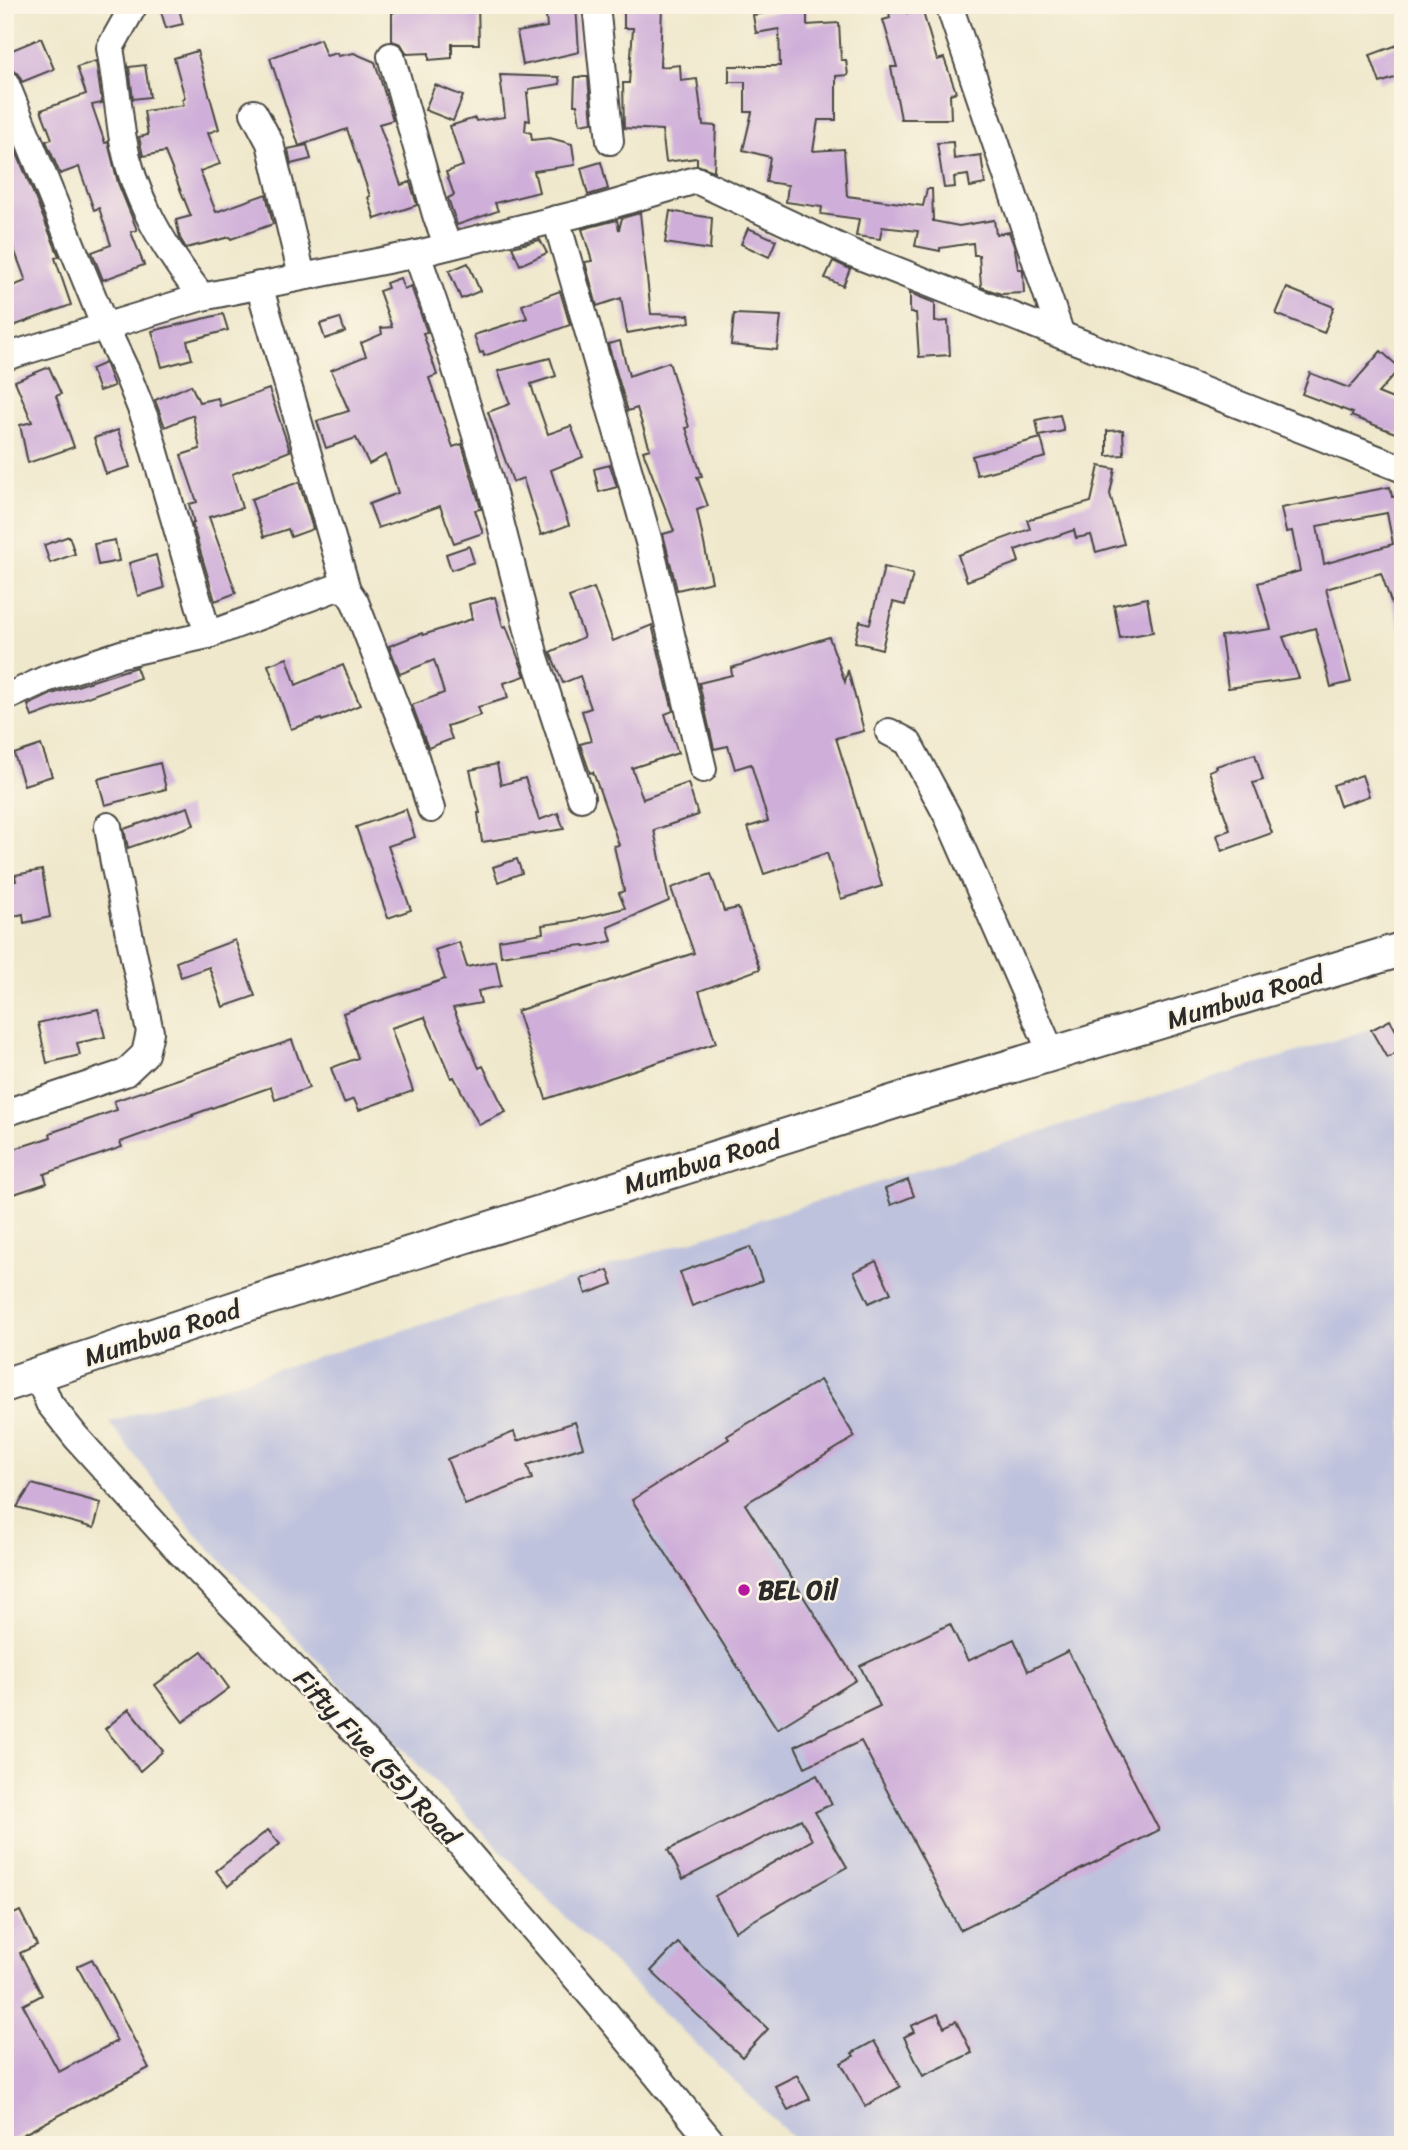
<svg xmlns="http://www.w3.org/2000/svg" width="1408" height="2150" viewBox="0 0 1408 2150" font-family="Sriracha,sans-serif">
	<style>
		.industrial { fill: #bfc2dd }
		.building { fill: #cfafd9; fill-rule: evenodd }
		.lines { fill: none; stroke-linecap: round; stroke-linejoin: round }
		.minor-casing { stroke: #484743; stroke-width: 30 }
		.major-casing { stroke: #484743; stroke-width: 37 }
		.minor { stroke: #fff; stroke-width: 26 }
		.major { stroke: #fff; stroke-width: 33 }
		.poi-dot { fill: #b5179e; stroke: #fcf5e5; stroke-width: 2.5 }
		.labels { text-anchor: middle; stroke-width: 5; stroke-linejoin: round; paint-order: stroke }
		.street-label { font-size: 26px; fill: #2b2b2b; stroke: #fcf5e5 }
		.poi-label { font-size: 26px; font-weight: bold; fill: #2b2b2b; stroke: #fcf5e5; text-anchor: start }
	</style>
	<rect width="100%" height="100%" fill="#fcf5e5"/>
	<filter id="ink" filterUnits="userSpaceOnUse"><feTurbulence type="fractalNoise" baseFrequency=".0143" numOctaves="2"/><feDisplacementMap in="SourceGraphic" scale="14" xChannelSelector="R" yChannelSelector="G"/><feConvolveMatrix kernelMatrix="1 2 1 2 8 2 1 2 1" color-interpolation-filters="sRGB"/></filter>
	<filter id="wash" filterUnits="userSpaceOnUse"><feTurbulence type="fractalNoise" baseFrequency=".00686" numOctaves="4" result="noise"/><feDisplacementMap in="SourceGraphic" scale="28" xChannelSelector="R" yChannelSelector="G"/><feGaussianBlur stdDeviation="1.57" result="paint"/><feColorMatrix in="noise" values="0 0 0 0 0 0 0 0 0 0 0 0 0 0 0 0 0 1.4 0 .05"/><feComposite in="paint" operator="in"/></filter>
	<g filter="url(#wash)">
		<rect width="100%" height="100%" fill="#efe8cc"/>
		<path class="industrial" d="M1393,1022L1403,1041V2145H800L554,1906L192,1530L109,1422Z"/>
		<g id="blocks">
			<g class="building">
				<path d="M159,5H178L183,24L166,28Z"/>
				<path d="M404,5H478L479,44H452V58L429,60V53L407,54L401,44L392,41V13L404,8Z"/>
				<path d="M545,5H576L579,52L523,65L517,32L547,27Z"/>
				<path d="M624,5H662L660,67L680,65L681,81L697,79L703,125L716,126L714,171L697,165V158L666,162L662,130L624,128L623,83H629L633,28H624Z"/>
				<path d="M777,5H807V25L839,23L841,60H846L848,75L836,76V120H818L813,151L844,149L847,196L923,206L927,189H932L933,221L959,226L994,220L996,234L1009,232L1015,249L1018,269H1022L1023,272L1024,293L1001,294L981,287L979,255H974L973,243L940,248V251L915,246L918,231L882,227L880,239L856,236L859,219L821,214L822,207L786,202L788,185L766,182L770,157L743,150L752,112H745V82H729V66H780L779,29L756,33L753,15L778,11Z"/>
				<path d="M888,5H906L907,13L922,9L937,60L944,58L956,92L950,94L951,119H901L891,67H897L883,20L890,18Z"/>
				<path d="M41,38L54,69L22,82L19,75L11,68L5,53Z"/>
				<path d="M320,39L326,56L337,53L338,56L354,53L375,62L393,120L379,124L401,185L410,182L417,205L375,219L368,197L370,196L347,129L299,146L270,58Z"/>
				<path d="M1403,43V75L1380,83L1370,55Z"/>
				<path d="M197,51L219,129L208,133L220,164L200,171L216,212L266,194L273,224L231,239L230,237L186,248L180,238L176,220L191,216L165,152L143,156L139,137L148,135L144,111L184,105L182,99L185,98L174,58Z"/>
				<path d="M96,61L102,103L92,105L105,143L108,142L118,183L137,230L131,232L144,265L103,280L92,252L111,245L99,208L94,210L79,167L60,174L46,141L52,139L41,110L86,94L77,67Z"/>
				<path d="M145,65L150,97L133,99L129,67Z"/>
				<path d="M500,75L559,77L560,84L529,89V93H527L530,121L526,120L525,131L531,133L532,140L550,138L572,144L575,165L534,171L539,192L495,203L498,211L457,225L448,198L454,195L446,172L463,166L450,126L475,118L476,121L505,117Z"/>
				<path d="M575,77H588L592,122L580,124L577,105H574Z"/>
				<path d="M435,85L463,96L453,121L425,110Z"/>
				<path d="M5,124L59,256L55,258L71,305L5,329V289L26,281L12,244L5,246Z"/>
				<path d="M953,142L954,159L981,155L985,184L970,187L968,175L954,177L955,187L944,188L937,143Z"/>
				<path d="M307,145L311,159L291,164L288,149Z"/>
				<path d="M601,162L608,189L588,195L581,168Z"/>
				<path d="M670,211L712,218L710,250L665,243Z"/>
				<path d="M640,213L651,314L689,315L690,322L627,333L621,298L597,306L585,262L592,261L582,229L617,220L619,230L622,218Z"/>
				<path d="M748,228L776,240L769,257L741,244Z"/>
				<path d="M540,240L547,253L520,265L512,247Z"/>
				<path d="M833,261L850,269L843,286L825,278Z"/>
				<path d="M468,263L480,291L461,299L449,271Z"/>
				<path d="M400,278L404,289L411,286L427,332L423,333L437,375L429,378L453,447L462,444L481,509L475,510L483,533L454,543L440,506L378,528L369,504L398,493L386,455L369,464L356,438L326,448L317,421L349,411L331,370L366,356L361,343L382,334L381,328L392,327L379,291L388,288L386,283Z"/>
				<path d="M1287,288L1334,307L1324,333L1276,314Z"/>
				<path d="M560,291L570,325L484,356L483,352L480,353L474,335L527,318L522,305Z"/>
				<path d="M910,293L935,303V322L948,321L950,355L919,357L916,313H910Z"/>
				<path d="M223,314L228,330L187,341L192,359L162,367L152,331Z"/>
				<path d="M734,314L781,316L777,350L731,345Z"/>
				<path d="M340,318L345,332L325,339L320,324Z"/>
				<path d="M620,341L629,376L669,362L689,427L686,428L702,476L697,477L708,506L697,510L712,582L677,590L663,534L674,531L643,451L650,449L637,408L628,411L608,344Z"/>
				<path d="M1381,351L1400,368L1378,393L1403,403V436L1351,416L1353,413L1302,394L1310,373L1349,388Z"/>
				<path d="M550,358L556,376L531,384L534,394L548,434L571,426L583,457L551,470L569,525L541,535L523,478L513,482L488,412L510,404L498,371Z"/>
				<path d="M105,363L114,386L99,391L91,369Z"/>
				<path d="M49,367L61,394L56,396L74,447L28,463L20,425L32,422L15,381Z"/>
				<path d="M191,385L199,402L218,398L220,406L269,389L290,451L232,474L242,508L209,517L236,593L215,601L192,523H194L189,504L197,502L181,455L200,449L193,415L165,427L155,400Z"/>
				<path d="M1060,415L1064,431L1039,436L1036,420Z"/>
				<path d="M118,430L130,467L106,474L94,438Z"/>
				<path d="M1123,430L1124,455L1107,456V431Z"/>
				<path d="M1041,438L1046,457L977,475L972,456Z"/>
				<path d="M610,465L617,487L599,492L594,469Z"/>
				<path d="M1099,466L1115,469L1110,494L1124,544L1096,552L1091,535L1076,538L1074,530L1015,550L1019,562L967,581L958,555L1030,529L1027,520L1091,502Z"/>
				<path d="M299,482L313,529L291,537L288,529L264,537L251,499Z"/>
				<path d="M1390,487L1392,497L1403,495V627L1400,628L1381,573L1326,589L1351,682L1331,687L1315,628L1283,637L1299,678L1228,688L1221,636L1271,629L1258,583L1300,571L1292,531L1286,532L1281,508ZM1387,513L1393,544L1324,564L1317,526Z"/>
				<path d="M69,536L75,554L50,563L44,545Z"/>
				<path d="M115,540L119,561L98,565L94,544Z"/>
				<path d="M469,546L474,562L451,570L446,554Z"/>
				<path d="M156,555L164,588L138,596L129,563Z"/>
				<path d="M884,567L913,574L905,605L893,602L882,649L855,642L860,621L870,624Z"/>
				<path d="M594,588L613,641L652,625L673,711L665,714L678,753L632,768L643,799L688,783L698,815L654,830L669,901L608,927L612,941L585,947L584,945L545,949L501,956L499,940L543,933L542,925L572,921L625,908L619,893L624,891L614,846L619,845L593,772L590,773L580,744L591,741L582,711L591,708L580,676L563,683L550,652L584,637L569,597Z"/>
				<path d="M495,597L503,627L506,626L525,676L504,683L508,698L478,707L481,715L447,726L452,739L428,748L412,705L444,693L434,660L400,674L389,646L422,633L423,635L472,619L469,604Z"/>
				<path d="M1147,598L1153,632L1120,638L1114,605Z"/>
				<path d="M829,637L845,682L848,670L864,731L836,738L882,886L841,899L827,853L764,874L748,827L768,821L751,764L735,769L728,746L714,749L699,683L732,675L731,668Z"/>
				<path d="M287,658L296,685L343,665L360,705L322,721L321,719L291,729L268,665Z"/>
				<path d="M136,667L140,678L32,717L28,705L52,694Z"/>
				<path d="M41,745L52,776L24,785L14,754Z"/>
				<path d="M1255,754L1263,780L1253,783L1272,833L1222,851L1217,835L1230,830L1209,771L1217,768L1216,766Z"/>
				<path d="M160,763L166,789L105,805L98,779Z"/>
				<path d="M497,764L501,785L525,778L539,820L558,813L564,829L482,842L478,813H480L470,770Z"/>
				<path d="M1362,775L1369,796L1340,806L1333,785Z"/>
				<path d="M188,807L194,825L128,848L124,829Z"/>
				<path d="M406,809L415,837L388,846L411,910L388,918L356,827Z"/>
				<path d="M517,859L522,873L498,882L493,867Z"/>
				<path d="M42,870L50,917L24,923L23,914L5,918V883L16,881L15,875Z"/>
				<path d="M711,874L724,911L738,908L760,969L699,991L716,1043L546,1099L517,1011L694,953L671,888Z"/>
				<path d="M235,940L255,996L223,1007L209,967L181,977L176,962Z"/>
				<path d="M459,942L467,967L496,961L501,986L478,991L481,1003L453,1008L479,1068L483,1066L506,1112L479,1125L454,1077L451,1078L425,1017L391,1028L413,1091L359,1110L354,1099L344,1103L331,1068L358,1058L343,1013L445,979L435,950Z"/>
				<path d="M98,1009L105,1037L77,1043L80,1055L47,1063L38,1023Z"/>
				<path d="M1390,1020L1403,1043V1050L1387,1058L1371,1030Z"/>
				<path d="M292,1040L309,1088L275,1100L271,1087L192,1115L193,1116L120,1142L122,1147L44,1174L47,1183L5,1197V1152L51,1137L50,1133L117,1110L114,1101Z"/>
				<path d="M908,1180L914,1196L891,1205L885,1189Z"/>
				<path d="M750,1247L762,1281L692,1306L680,1272Z"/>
				<path d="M876,1261L891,1293L869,1303L854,1272Z"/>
				<path d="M608,1270L613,1284L586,1294L581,1279Z"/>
				<path d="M820,1380L855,1437L745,1504L856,1680L777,1729L632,1500L729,1439L727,1436Z"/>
				<path d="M575,1422L583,1447L527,1465L532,1479L465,1505L447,1459L514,1432L517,1441Z"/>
				<path d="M32,1484L101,1503L94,1528L17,1507Z"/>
				<path d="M950,1624L968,1661L1014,1639L1028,1671L1068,1651L1159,1830L960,1930L861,1741L805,1767L795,1746L880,1706L860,1666Z"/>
				<path d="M202,1651L229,1688L183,1722L155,1685Z"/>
				<path d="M129,1709L163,1751L140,1771L105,1729Z"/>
				<path d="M817,1775L832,1804L815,1812L847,1867L735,1931L715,1896L812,1840L801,1819L683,1879L668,1850Z"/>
				<path d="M268,1830L280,1844L228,1886L216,1871Z"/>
				<path d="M20,1911L37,1945L20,1953L42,1995L23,2005L59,2072L117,2041L77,1966L92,1959L149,2068L5,2144V1918Z"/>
				<path d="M678,1943L768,2029L742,2057L651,1971Z"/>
				<path d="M938,2014L944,2027L956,2021L972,2053L923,2076L904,2037L914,2032L911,2026Z"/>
				<path d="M874,2041L900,2087L865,2106L841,2063L854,2056L852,2053Z"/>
				<path d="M797,2075L810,2099L788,2110L775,2086Z"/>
			</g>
		</g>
	</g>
	<g filter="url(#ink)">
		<use href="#blocks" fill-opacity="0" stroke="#484743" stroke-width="2"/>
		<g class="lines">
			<g class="minor-casing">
				<g id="minor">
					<path d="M134,5L110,48C115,77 118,105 122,134C132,196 164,248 202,297"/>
					<path d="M596,5L610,141"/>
					<path d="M949,5L1061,335"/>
					<path d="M391,56L436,215L448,246"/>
					<path d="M5,82L105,327L126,371L146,421L208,635"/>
					<path d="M254,113L270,143L302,276"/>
					<path d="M556,219L649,542L703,769"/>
					<path d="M417,254L452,356L490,482L535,657L581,798"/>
					<path d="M259,285L347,590"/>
					<path d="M5,357L202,297L417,254L594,210L696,180L852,253L1403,469"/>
					<path d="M5,698L46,679L121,654L208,635L335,588L347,590L355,602L415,757L431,809"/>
					<path d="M889,732L908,742L948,817L1052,1054"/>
					<path d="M5,1113L125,1073L145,1054L150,1032L114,863L108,826"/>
					<path d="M37,1373L49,1403L76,1437L179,1551L424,1802L596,2001L714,2145"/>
				</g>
			</g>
			<g class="major-casing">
				<path id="major" d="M5,1385L245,1305L922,1093L1403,949"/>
			</g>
			<use href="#minor" class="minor"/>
			<use href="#major" class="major"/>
		</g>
	</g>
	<circle class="poi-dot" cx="744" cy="1590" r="7"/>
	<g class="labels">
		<g class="street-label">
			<text transform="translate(1245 997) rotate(-17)" y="9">Mumbwa Road</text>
			<text transform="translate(702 1162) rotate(-17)" y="9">Mumbwa Road</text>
			<text transform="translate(162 1333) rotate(-18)" y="9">Mumbwa Road</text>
			<text transform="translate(377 1757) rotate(47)" y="9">Fifty Five (55) Road</text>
		</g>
		<g class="poi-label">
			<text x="758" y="1599">BEL Oil</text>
		</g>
	</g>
	<rect width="1408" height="2150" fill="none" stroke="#fcf5e5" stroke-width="28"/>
</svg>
